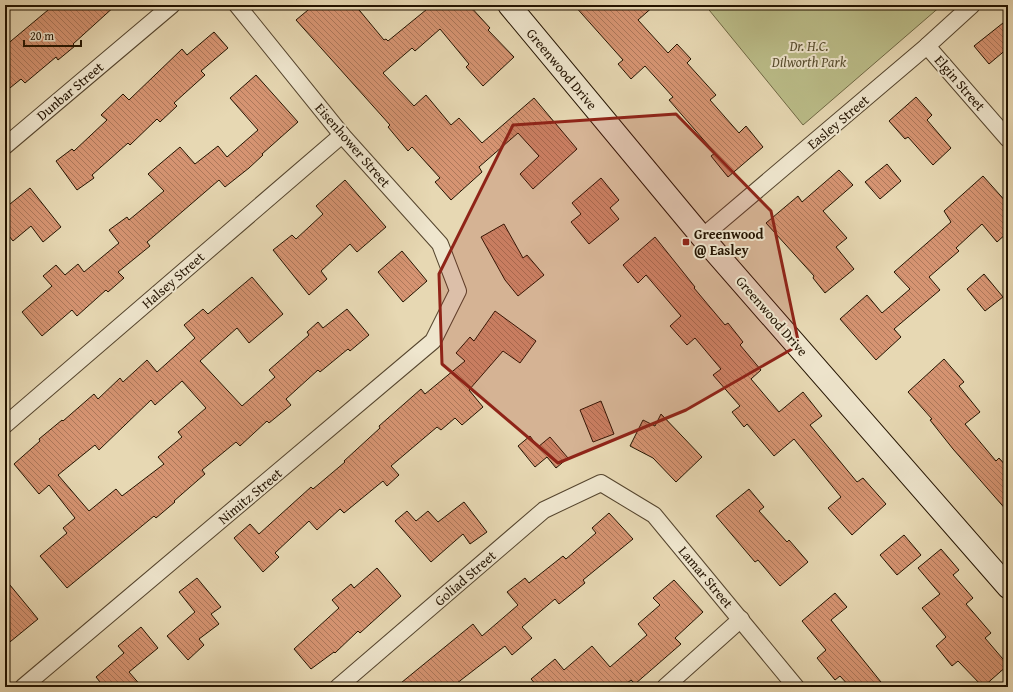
<svg xmlns="http://www.w3.org/2000/svg" width="1013" height="692" viewBox="0 0 1013 692" font-family="'Gentium Book Plus',serif">
	<style>
		.green { fill: #bbbd89; stroke: #6f6844 }
		.building { fill: url(#building-back-hatch); stroke: #231300; fill-rule: evenodd }
		.lines { fill: none; stroke-linecap: round; stroke-linejoin: round }
		.street-casing { stroke: #54442d; stroke-width: 18 }
		.secondary-casing { stroke: #231300; stroke-width: 24 }
		.street { stroke: #efe6ce; stroke-width: 16 }
		.secondary { stroke: #efe6ce; stroke-width: 22 }
		.marked { fill: #8f2418; fill-opacity: 0.2; stroke: #8f2418; stroke-width: 3; stroke-linejoin: round }
		.poi-dot { fill: #8f2418; stroke: #efe6ce; stroke-width: 1.5 }
		.labels { text-anchor: middle; stroke-width: 4; stroke-linejoin: round; paint-order: stroke }
		.park-label { font-size: 14px; font-style: italic; fill: #584e30; stroke: #efe6ce }
		.street-label { font-size: 14px; fill: #231300; stroke: #efe6ce }
		.poi-label { font-size: 14px; font-weight: bold; fill: #231300; stroke: #efe6ce; text-anchor: start }
	</style>
	<defs>
		<pattern id="building-back-hatch" width="6" height="6" patternUnits="userSpaceOnUse"><rect width="6" height="6" fill="#d69472"/><path d="M-1 5l2 2M0 0l6 6M5-1l2 2" fill="none" stroke="#ad785b"/></pattern>
	</defs>
	<rect width="100%" height="100%" fill="#e7d8b3"/>
	<filter id="stains"><feTurbulence type="fractalNoise" baseFrequency=".005" numOctaves="4"/><feColorMatrix values="0 0 0 0 .2 0 0 0 0 .09 0 0 0 0 .02 0 0 0 .5 -.17"/></filter>
	<radialGradient id="worn" r=".72"><stop offset=".6" stop-color="#630" stop-opacity="0"/><stop offset="1" stop-color="#630" stop-opacity=".3"/></radialGradient>
	<path class="green" d="M705,5H942L803,125Z"/>
	<g class="building">
		<path d="M54,5H116L73,44L75,46L58,60L56,57L25,83L21,79L5,92V46Z"/>
		<path d="M314,5H355L384,40L386,39L388,41L432,5H469L490,28L488,30L514,57L483,86L466,67L469,64L440,29L415,51L412,48L383,73L414,106L426,95L451,125L459,118L482,143L534,98L577,149L533,189L520,174L539,156L518,133L479,167L482,172L451,200L435,182L440,178L412,147L408,151L388,127L390,125L296,20Z"/>
		<path d="M574,5H655L638,20L668,53L677,44L691,59L687,63L716,95L710,100L739,133L746,126L763,147L728,177L711,156L715,153L669,100L673,97L645,66L631,79L618,64L623,60Z"/>
		<path d="M1008,19V48L989,64L974,46Z"/>
		<path d="M214,32L228,48L201,71L205,75L174,103L177,106L160,122L157,119L130,145L128,143L92,175L94,178L77,190L56,161L72,149L74,151L107,120L101,115L123,94L129,100L182,49L187,55Z"/>
		<path d="M256,75L298,122L262,154L263,155L249,168L225,187L219,180L147,242L150,246L118,272L124,278L108,292L106,290L77,316L72,310L42,336L22,312L52,286L43,276L56,265L65,275L78,264L84,272L119,243L109,230L127,217L129,220L164,191L148,174L180,147L195,164L218,146L227,157L258,130L230,98Z"/>
		<path d="M916,97L932,115L927,120L951,148L933,165L908,137L905,139L889,121Z"/>
		<path d="M887,164L901,181L880,199L865,182Z"/>
		<path d="M839,170L853,185L823,211L847,238L836,247L854,269L825,293L813,278L814,276L766,223L798,196L802,202Z"/>
		<path d="M983,176L1008,204V232L997,242L982,224L956,248L959,251L929,277L940,290L894,329L901,337L876,360L840,319L867,295L882,313L910,289L894,272L951,222L944,211Z"/>
		<path d="M601,178L619,200L610,208L619,219L589,244L571,222L581,214L572,203Z"/>
		<path d="M345,180L386,227L357,252L350,244L321,271L327,279L309,295L273,250L292,235L296,239L323,214L316,206Z"/>
		<path d="M30,188L61,227L43,242L31,226L13,241L5,231V208Z"/>
		<path d="M504,224L523,258L527,255L544,275L518,296L505,280L481,237Z"/>
		<path d="M655,237L695,287L694,288L725,325L728,323L743,342L740,345L761,370L751,379L779,412L803,392L822,416L810,425L857,482L863,478L886,504L852,535L828,508L841,497L794,439L774,456L747,424L744,427L732,412L740,406L713,375L721,369L695,338L687,345L670,326L681,316L646,275L638,283L623,265Z"/>
		<path d="M402,251L427,281L403,302L378,272Z"/>
		<path d="M984,274L1003,297L985,311L967,289Z"/>
		<path d="M252,277L283,314L249,343L237,328L200,361L242,406L275,377L269,370L309,335L307,332L318,322L323,328L347,309L369,335L350,351L348,349L320,372L318,370L286,399L291,405L269,423L267,421L240,446L236,442L202,470L205,474L174,501L175,502L156,518L154,516L67,588L40,556L67,533L63,528L75,518L49,485L39,494L14,464L40,441L39,439L62,420L63,421L94,394L98,399L120,378L123,382L147,360L157,372L195,338L184,325L203,309L208,314ZM182,381L206,408L178,432L182,437L158,457L164,464L122,496L116,489L89,511L58,475L95,445L99,450L151,400L155,405Z"/>
		<path d="M495,311L536,341L520,363L503,351L469,390L483,407L462,425L455,418L441,430L437,427L391,466L399,475L387,486L383,481L344,513L340,509L317,530L309,521L275,553L279,557L263,572L234,538L250,524L259,534L311,487L313,489L345,462L344,461L380,428L379,426L421,389L425,394L465,361L456,353L470,337L474,341Z"/>
		<path d="M944,359L964,382L959,386L980,412L965,424L996,461L999,458L1008,468V512L953,449L930,420L932,419L908,392Z"/>
		<path d="M601,401L614,434L593,442L580,410Z"/>
		<path d="M661,414L702,457L676,482L653,458L630,446L643,420L655,426Z"/>
		<path d="M530,436L538,447L550,437L568,458L556,468L547,457L535,467L518,446Z"/>
		<path d="M749,489L764,507L759,511L787,542L789,540L808,562L780,586L758,560L755,562L716,516Z"/>
		<path d="M464,502L487,532L470,544L463,534L431,562L395,521L407,511L416,521L428,511L438,522Z"/>
		<path d="M609,513L633,539L583,580L585,583L559,604L555,599L522,627L532,638L512,655L505,646L452,687H396L473,624L482,636L518,605L507,592L525,578L529,583L563,556L566,559L596,533L592,528Z"/>
		<path d="M904,535L921,555L897,575L880,555Z"/>
		<path d="M941,549L959,570L953,575L973,598L966,604L991,633L985,638L1008,665L983,687L958,661L952,666L936,646L946,637L922,608L940,594L918,568Z"/>
		<path d="M377,568L401,596L360,633L358,631L335,653L334,652L311,669L294,649L339,608L332,600L351,584L354,588Z"/>
		<path d="M197,578L221,607L211,614L219,624L199,639L204,645L188,660L167,636L195,612L179,592Z"/>
		<path d="M5,579L38,619L5,646Z"/>
		<path d="M674,580L703,612L675,638L681,644L635,684L631,680L622,687H538L531,679L555,659L564,670L592,646L610,667L647,635L638,624L660,605L653,598Z"/>
		<path d="M835,593L847,607L831,620L885,687H850L840,676L835,680L817,658L826,650L802,621Z"/>
		<path d="M141,627L158,648L129,672L142,687H104L96,677L124,653L118,646Z"/>
	</g>
	<g class="lines">
		<g class="street-casing">
			<g id="street">
				<path d="M927,46L1008,139"/>
				<path d="M5,146L172,5"/>
				<path d="M702,237L927,46L972,5"/>
				<path d="M5,425L342,135"/>
				<path d="M23,687L433,341L458,291L440,244L342,135L237,5"/>
				<path d="M338,687L544,510L601,483L654,515L796,687"/>
				<path d="M665,687L741,619"/>
			</g>
		</g>
		<g class="secondary-casing">
			<path id="secondary" d="M509,5L702,237L1008,587"/>
		</g>
		<use href="#street" class="street"/>
		<use href="#secondary" class="secondary"/>
	</g>
	<path class="marked" d="M676,114L771,211L799,345L686,410L558,463L442,364L439,274L513,125Z"/>
	<rect class="poi-dot" x="682" y="238" width="8" height="8" rx="2"/>
	<g class="labels">
		<g class="park-label">
			<text x="809" y="51">Dr. H.C.<tspan x="809" dy="16">Dilworth Park</tspan></text>
		</g>
		<g class="street-label">
			<text transform="translate(562 69) rotate(50)" y="5">Greenwood Drive</text>
			<text transform="translate(960 83) rotate(49)" y="5">Elgin Street</text>
			<text transform="translate(70 91) rotate(-40)" y="5">Dunbar Street</text>
			<text transform="translate(838 122) rotate(-40)" y="5">Easley Street</text>
			<text transform="translate(353 145) rotate(49)" y="5">Eisenhower Street</text>
			<text transform="translate(173 280) rotate(-41)" y="5">Halsey Street</text>
			<text transform="translate(772 316) rotate(49)" y="5">Greenwood Drive</text>
			<text transform="translate(250 496) rotate(-40)" y="5">Nimitz Street</text>
			<text transform="translate(706 577) rotate(50)" y="5">Lamar Street</text>
			<text transform="translate(465 578) rotate(-41)" y="5">Goliad Street</text>
		</g>
		<g class="poi-label">
			<text x="694" y="239">Greenwood<tspan x="694" dy="16">@ Easley</tspan></text>
		</g>
	</g>
	<rect width="1013" height="692" fill="none" stroke="#e7d8b3" stroke-width="20"/>
	<rect x="6" y="6" width="1001" height="680" fill="none" stroke="#231300" stroke-width="2"/>
	<rect x="10" y="10" width="993" height="672" fill="none" stroke="#231300"/>
	<path d="M24 40v6h57v-6" fill="none" stroke="#231300" stroke-width="2"/>
	<text x="30" y="40" font-size="12" fill="#231300" stroke="#efe6ce" stroke-width="3" paint-order="stroke">20 m</text>
	<rect width="100%" height="100%" filter="url(#stains)"/>
	<rect width="100%" height="100%" fill="url(#worn)"/>
</svg>
